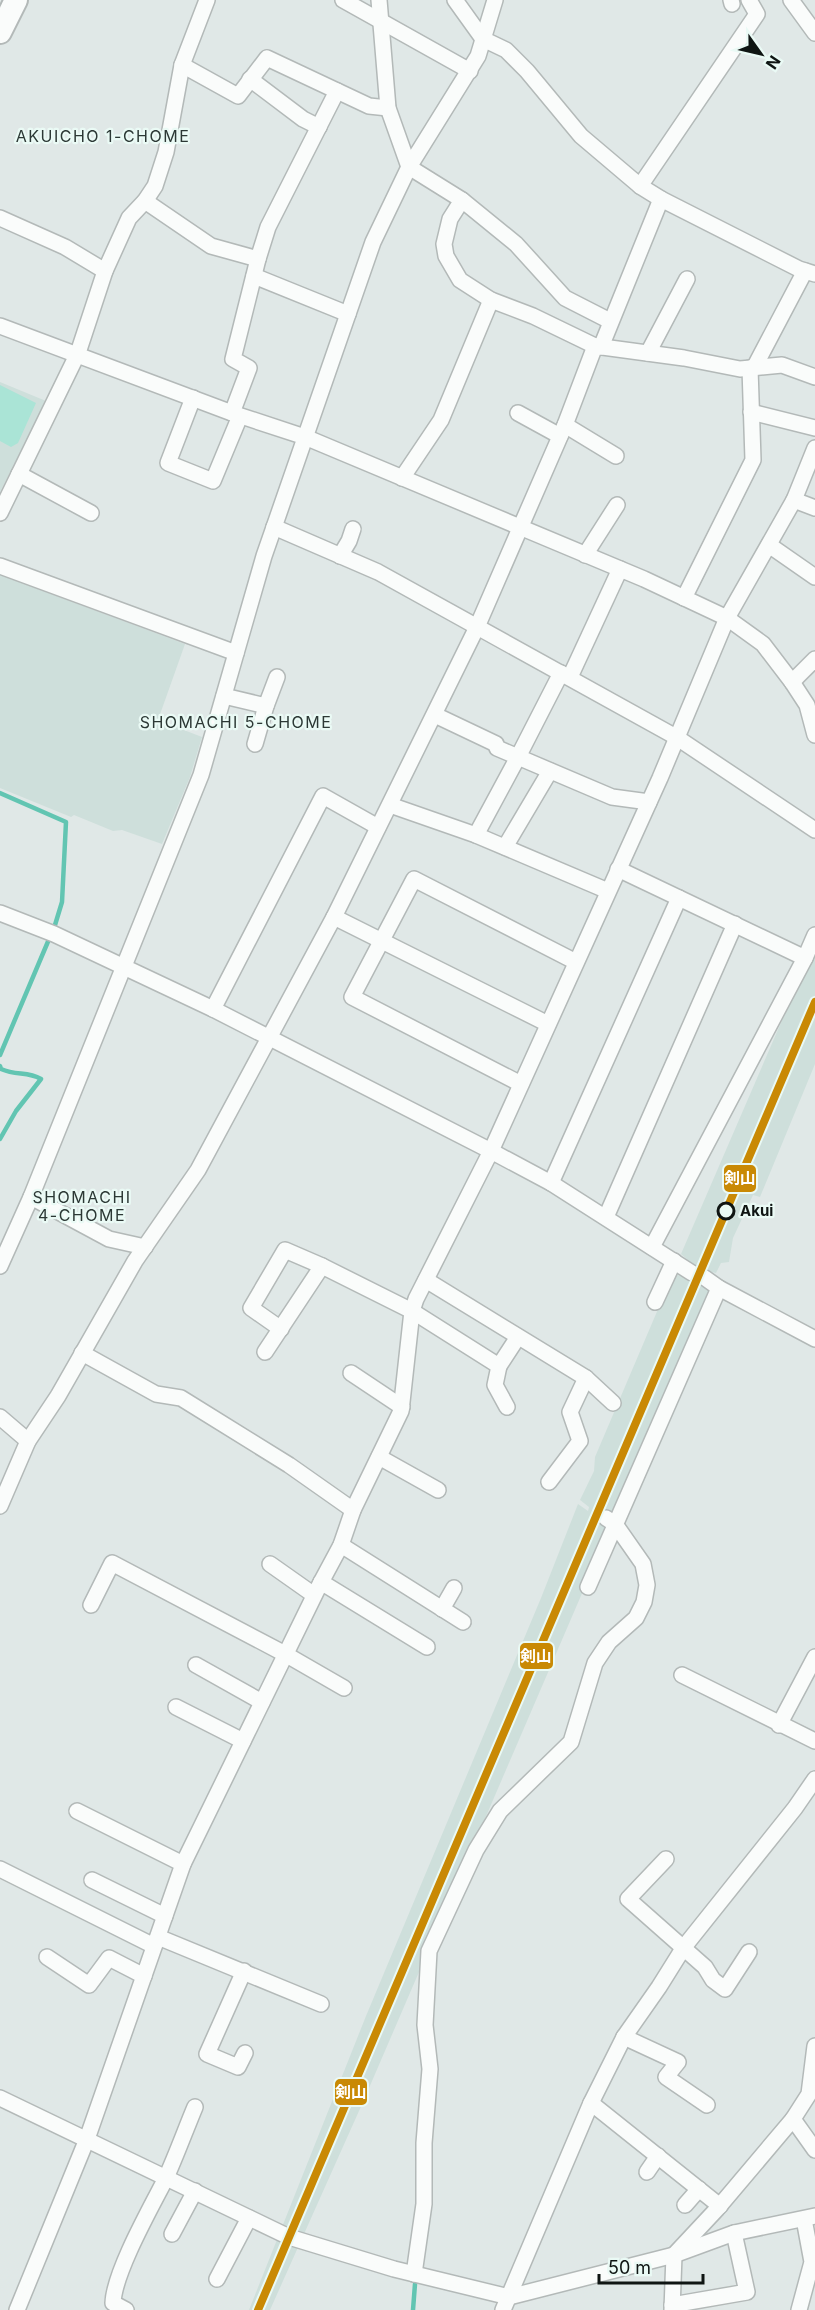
<svg xmlns="http://www.w3.org/2000/svg" width="815" height="2310" viewBox="0 0 815 2310" font-family="Inter,'Noto Sans JP',sans-serif">
	<style>
		.built { fill: #cedfdb }
		.green { fill: #aae4d6 }
		.lines { fill: none; stroke-linecap: round; stroke-linejoin: round }
		.stream { stroke: #62c5b2; stroke-width: 4.5 }
		.minor-casing { stroke: #b3b9b8; stroke-width: 18 }
		.highway-casing { stroke: #b3b9b8; stroke-width: 26 }
		.minor { stroke: #fafcfb; stroke-width: 15 }
		.highway { stroke: #fafcfb; stroke-width: 22 }
		.rail-1-casing { stroke: #eafaf5; stroke-width: 12 }
		.rail-1 { stroke: #c98904; stroke-width: 8 }
		.stop-dot { fill: #eafaf5; stroke: #0f1513; stroke-width: 3 }
		.labels { text-anchor: middle; stroke-width: 4.5; stroke-linejoin: round; paint-order: stroke }
		.stop-label { font-size: 15px; font-weight: bold; fill: #0f1513; stroke: #eafaf5; text-anchor: start }
		.neighbourhood-label { font-size: 16px; letter-spacing: 1.5px; fill: #2c3835; stroke: #eafaf5 }
		.line-badge { stroke: #eafaf5; stroke-width: 2 }
		.badge-label { font-size: 16px; text-anchor: middle; font-weight: bold; fill: #fff }
	</style>
	<rect width="100%" height="100%" fill="#e0e8e7"/>
	<g class="built">
		<path d="M0,382L46,401L0,492Z"/>
		<path d="M0,575L185,644L158,720L202,737L190,777L162,844L122,830L113,831L74,815L71,817L0,788Z"/>
		<path d="M815,944V1064L760,1197L753,1195L733,1238L729,1262L721,1263L716,1273L708,1271L702,1285L713,1294L611,1526L363,2102L270,2310H249L366,2016L541,1598L578,1504L588,1511L589,1507L580,1500L594,1471L595,1457L673,1274L689,1278L695,1266L681,1254Z"/>
	</g>
	<path class="green" d="M0,385L36,403L18,443L11,447L0,441Z"/>
	<g class="lines">
		<g class="stream">
			<path d="M0,793L66,822L62,902L55,925L0,1055"/>
			<path d="M0,1066L1,1069C17,1076 27,1071 41,1079L16,1111L0,1139"/>
			<path d="M413,2310L415,2284"/>
		</g>
		<g class="minor-casing">
			<g id="minor">
				<path d="M343,0L470,71"/>
				<path d="M379,0L388,108L409,167L462,200L450,219L444,244L446,256L460,280L491,300L533,316L595,346"/>
				<path d="M455,0L483,39L506,50L527,71L581,136L640,186L661,199"/>
				<path d="M731,0L732,4"/>
				<path d="M791,0L815,33"/>
				<path d="M182,65L238,96L267,58L369,106L388,108"/>
				<path d="M250,79L303,119L319,127"/>
				<path d="M640,186L757,14L749,0"/>
				<path d="M462,200L516,244L565,298L610,321"/>
				<path d="M145,201L211,246L258,259"/>
				<path d="M0,218L65,247L105,271"/>
				<path d="M254,276L348,314"/>
				<path d="M0,326L232,413L305,437L644,579L727,618L763,644L792,682L807,705L815,735"/>
				<path d="M601,347L661,199L799,269L815,274"/>
				<path d="M648,353L687,279"/>
				<path d="M755,366L805,271"/>
				<path d="M193,398L168,463L213,481L240,416"/>
				<path d="M751,412L815,428"/>
				<path d="M232,413L249,368L233,359L258,259L268,227L337,91"/>
				<path d="M518,413L560,436"/>
				<path d="M565,425L616,456"/>
				<path d="M19,474L91,513"/>
				<path d="M402,478L441,420L491,300"/>
				<path d="M794,500L815,508"/>
				<path d="M0,513L78,353L105,271L129,218L145,201L155,186L166,152L182,65L207,0"/>
				<path d="M274,527L378,572L676,737L815,830"/>
				<path d="M769,545L815,577"/>
				<path d="M585,555L617,505"/>
				<path d="M340,556L349,541L353,529"/>
				<path d="M0,566L236,653"/>
				<path d="M684,598L753,460L750,368"/>
				<path d="M561,673L518,757L612,797L649,802"/>
				<path d="M570,677L620,569"/>
				<path d="M792,682L815,659"/>
				<path d="M224,696L266,706"/>
				<path d="M435,715L496,744L497,748L518,757L476,835"/>
				<path d="M255,744L266,706L277,677"/>
				<path d="M390,805L476,835L608,891"/>
				<path d="M505,847L550,771"/>
				<path d="M618,869L805,958"/>
				<path d="M0,913L54,934L213,1009L491,1151L551,1183L692,1273"/>
				<path d="M334,917L548,1024"/>
				<path d="M213,1009L323,796L378,827"/>
				<path d="M521,1084L352,997L414,879L576,962"/>
				<path d="M551,1183L679,898"/>
				<path d="M31,1197L109,1239L145,1247"/>
				<path d="M606,1217L735,924"/>
				<path d="M652,1247L805,958L815,935"/>
				<path d="M0,1266L31,1197L201,775L264,556L373,242L409,167L478,56L495,0"/>
				<path d="M705,1278L719,1288L815,1339"/>
				<path d="M426,1280L586,1378L570,1412L580,1441L549,1482"/>
				<path d="M655,1302L674,1261"/>
				<path d="M281,1329L251,1308L285,1250L322,1266"/>
				<path d="M265,1352L322,1266L412,1311L499,1366L495,1385L507,1407"/>
				<path d="M82,1353L156,1394L181,1398L289,1465L353,1510"/>
				<path d="M499,1366L518,1337"/>
				<path d="M351,1373L402,1407"/>
				<path d="M586,1378L613,1403"/>
				<path d="M0,1417L28,1441"/>
				<path d="M379,1457L438,1490"/>
				<path d="M0,1506L28,1441L58,1396L135,1261L198,1170L334,917L477,627L565,425L595,346L684,358L740,369L782,365L815,377"/>
				<path d="M341,1545L463,1622"/>
				<path d="M270,1564L314,1595"/>
				<path d="M321,1582L427,1647"/>
				<path d="M588,1587L719,1288"/>
				<path d="M91,1605L112,1563L285,1654L344,1688"/>
				<path d="M442,1609L454,1588"/>
				<path d="M196,1665L262,1702"/>
				<path d="M682,1675L815,1741"/>
				<path d="M176,1707L243,1741"/>
				<path d="M779,1725L815,1657"/>
				<path d="M77,1811L183,1864"/>
				<path d="M666,1859L628,1899L705,1967L713,1980L725,1989L749,1952"/>
				<path d="M0,1869L154,1946"/>
				<path d="M92,1880L165,1916"/>
				<path d="M158,1937L321,2004"/>
				<path d="M47,1957L89,1985L109,1958L144,1976"/>
				<path d="M244,1971L207,2054L238,2067L245,2053"/>
				<path d="M624,2037L678,2062L666,2077L707,2105"/>
				<path d="M0,2098L289,2237L394,2269L509,2297L674,2255L734,2233L815,2216"/>
				<path d="M591,2103L720,2206"/>
				<path d="M793,2119L809,2094L815,2046"/>
				<path d="M647,2172L658,2156"/>
				<path d="M685,2205L699,2189"/>
				<path d="M172,2234L195,2191"/>
				<path d="M414,2274L424,2204V2143L430,2069L425,2025L429,1951L476,1850L500,1811L571,1742L595,1663L609,1642L636,1618L644,1602L647,1585L643,1564L615,1524L606,1518"/>
				<path d="M217,2279L249,2218"/>
				<path d="M672,2305L747,2292L734,2233"/>
				<path d="M17,2310L87,2139L183,1864L319,1586L341,1545L353,1510L401,1411L412,1311L416,1299L491,1151L660,778L727,618L794,500L815,448"/>
				<path d="M126,2310L113,2303C114,2273 150,2209 165,2180C176,2156 185,2131 195,2107"/>
				<path d="M503,2310L591,2103L624,2037L659,1987L684,1947L795,1808L815,1779"/>
				<path d="M672,2310L674,2255L717,2209L793,2119L815,2150"/>
				<path d="M799,2310L812,2262L804,2219"/>
			</g>
		</g>
		<g class="highway-casing">
			<path id="highway" d="M0,32L16,0"/>
		</g>
		<use href="#minor" class="minor"/>
		<use href="#highway" class="highway"/>
		<g class="rail-1-casing">
			<path id="rail-1" d="M258,2310L815,1002"/>
		</g>
		<use href="#rail-1" class="rail-1"/>
	</g>
	<circle class="stop-dot" cx="726" cy="1211" r="8"/>
	<g class="labels">
		<g class="stop-label">
			<text x="740" y="1216">Akui</text>
		</g>
		<g class="neighbourhood-label">
			<text x="103" y="142">AKUICHO 1-CHOME</text>
			<text x="236" y="728">SHOMACHI 5-CHOME</text>
			<text x="82" y="1203">SHOMACHI<tspan x="82" dy="18">4-CHOME</tspan></text>
		</g>
	</g>
	<g class="line-badge">
		<rect x="723" y="1164" width="34" height="29" rx="6" fill="#c98904"/>
		<rect x="519" y="1642" width="35" height="28" rx="6" fill="#c98904"/>
		<rect x="334" y="2078" width="34" height="28" rx="6" fill="#c98904"/>
	</g>
	<g class="badge-label">
		<text x="740" y="1184">剣山</text>
		<text x="536" y="1662">剣山</text>
		<text x="351" y="2098">剣山</text>
	</g>
	<g transform="translate(761 54) rotate(124)" stroke="#eafaf5" stroke-width="4.5" paint-order="stroke">
	<path d="M0-4.5L10 22L0 15L-10 22Z" fill="#0f1513"/>
	<text y="-9" font-size="16" font-weight="bold" text-anchor="middle" fill="#0f1513">N</text>
	</g>
	<path d="M599 2274v9h104v-9" fill="none" stroke="#0f1513" stroke-width="3"/>
	<text x="608" y="2274" font-size="18" fill="#0f1513" stroke="#eafaf5" stroke-width="4.5" paint-order="stroke">50 m</text>
</svg>
